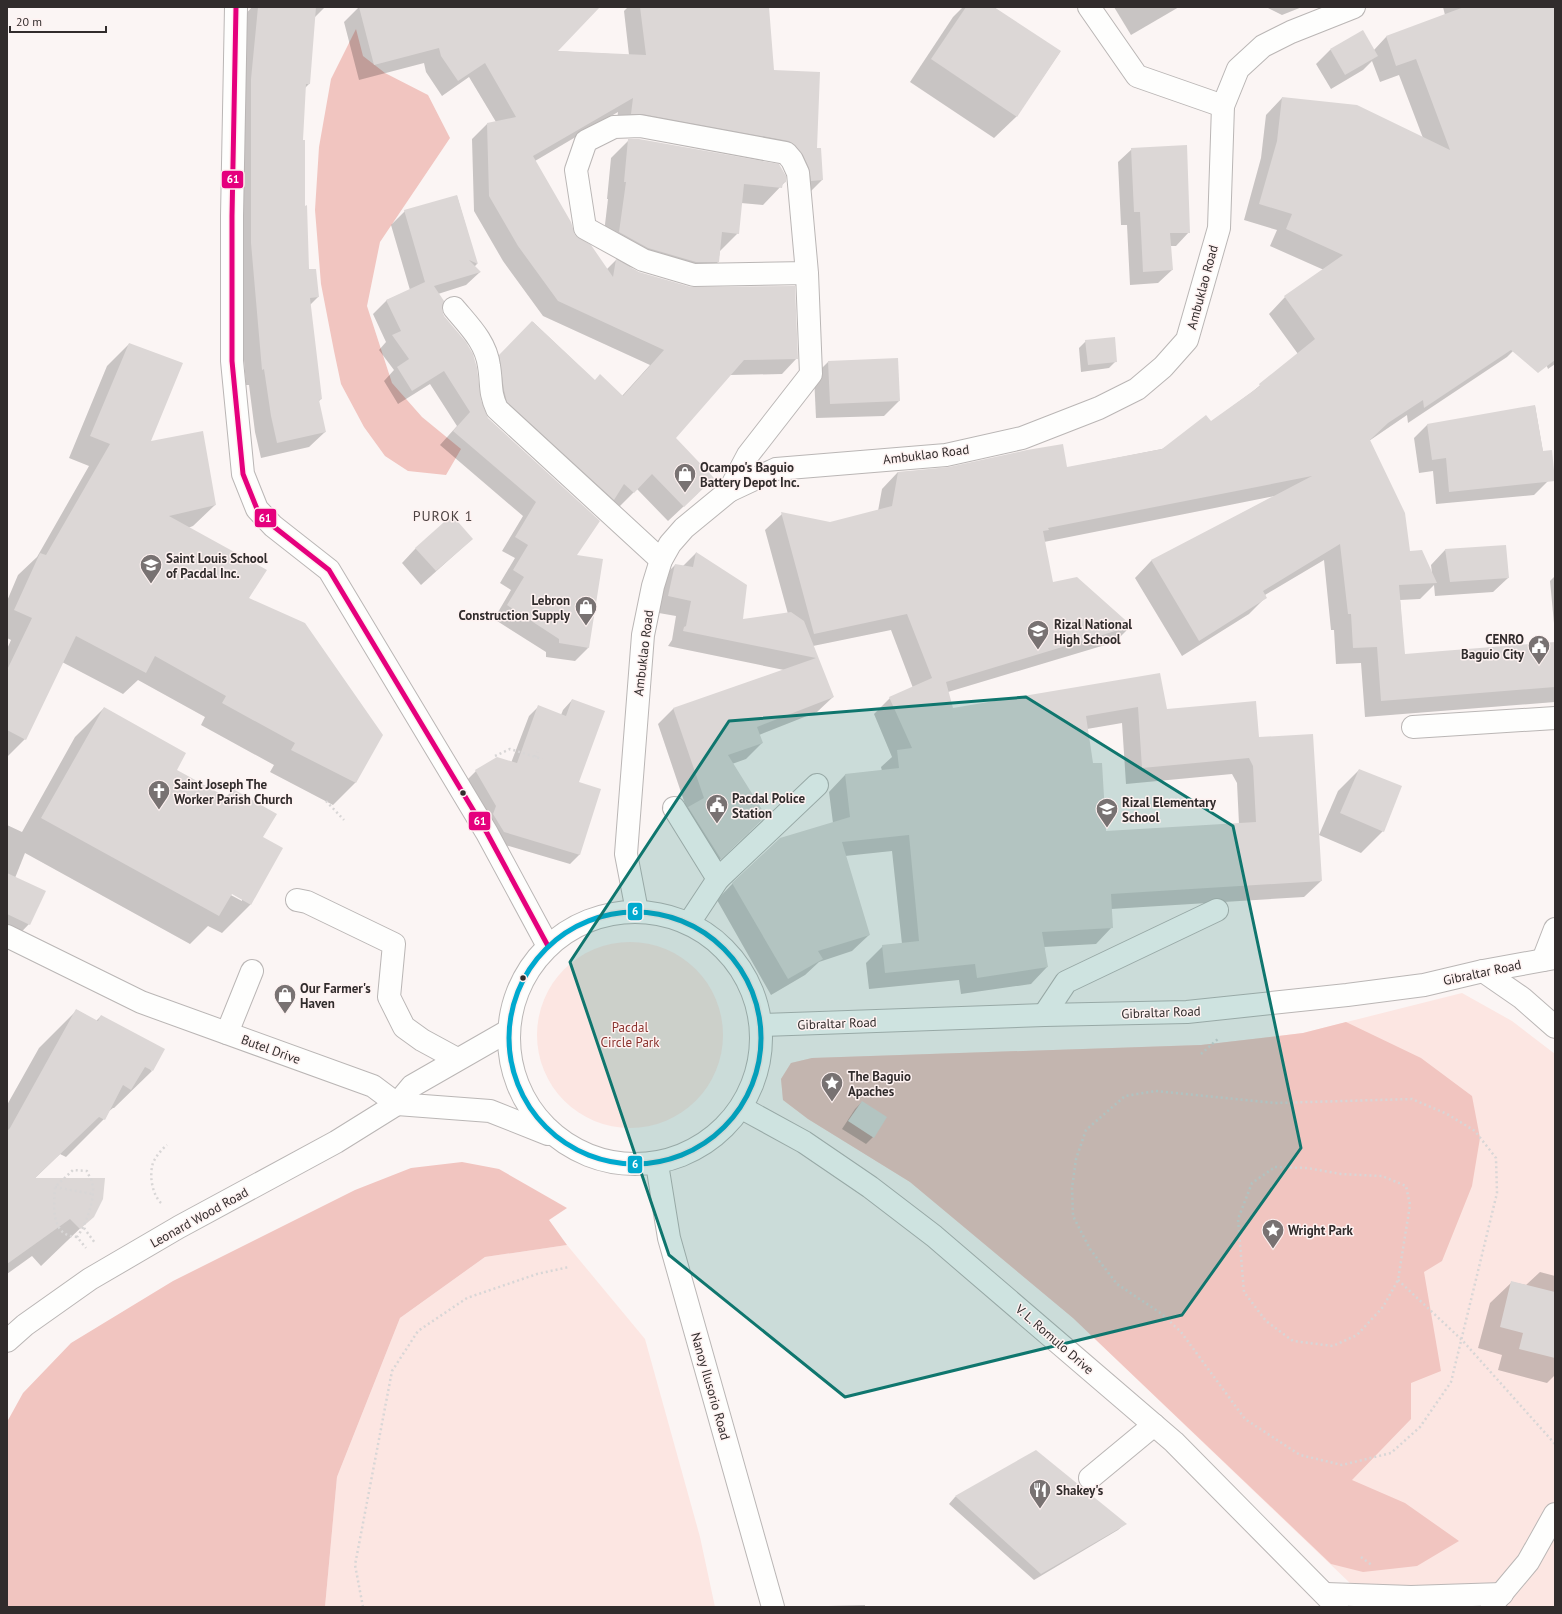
<svg xmlns="http://www.w3.org/2000/svg" width="1562" height="1614" viewBox="0 0 1562 1614" font-family="'PT Sans',sans-serif">
	<style>
		.green { fill: #fce6e2 }
		.forest { fill: #f1c5c0 }
		.shadow { fill: #0003; fill-rule: evenodd }
		.building { fill: #dcd7d6; fill-rule: evenodd }
		.lines { fill: none; stroke-linecap: round; stroke-linejoin: round }
		.minor-casing { stroke: #bab6b5; stroke-width: 24 }
		.major-casing { stroke: #bab6b5; stroke-width: 24 }
		.path { stroke: #d8d6d6; stroke-width: 2.5; stroke-dasharray: 2 3; stroke-linecap: butt }
		.minor { stroke: #fefefd; stroke-width: 22 }
		.major { stroke: #fefefd; stroke-width: 22 }
		.bus-1-casing { stroke: #fef2f1; stroke-width: 8 }
		.bus-2-casing { stroke: #fef2f1; stroke-width: 8 }
		.bus-1 { stroke: #e5007d; stroke-width: 5 }
		.bus-2 { stroke: #00a9ce; stroke-width: 5 }
		.marked { fill: #0f766e; fill-opacity: 0.2; stroke: #0f766e; stroke-width: 3; stroke-linejoin: round }
		.bus-dot { fill: #312c2c; stroke: #fef2f1; stroke-width: 1.5 }
		.labels { text-anchor: middle; stroke-width: 3; stroke-linejoin: round; paint-order: stroke }
		.street-label { font-size: 13px; fill: #312c2c; stroke: #fef2f1 }
		.poi-label { font-size: 13px; font-weight: bold; fill: #312c2c; stroke: #fef2f1; text-anchor: start }
		.park-label { font-size: 13px; fill: #89322d; stroke: #fef2f1 }
		.neighbourhood-label { font-size: 14px; letter-spacing: 1px; fill: #4c4241; stroke: #fef2f1 }
		.line-badge { stroke: #fef2f1; stroke-width: 1.5 }
		.badge-label { font-size: 11px; text-anchor: middle; font-weight: bold; fill: #fff }
	</style>
	<rect width="100%" height="100%" fill="#fbf5f4"/>
	<g class="green">
		<circle cx="630" cy="1035" r="93"/>
		<path d="M1462,993L1512,1021L1555,1054V1607H1375L1073,1318L910,1182L808,1119L783,1100L781,1079L791,1063L812,1058L1201,1045L1303,1033Z"/>
		<path d="M567,1245L645,1339L700,1537L715,1607H325L337,1477L400,1318L485,1257Z"/>
	</g>
	<g class="forest">
		<path d="M356,29L363,56L385,73L428,95L450,138L380,242L367,306L392,383L422,417L461,449L446,475L408,471L385,456L364,427L341,384L334,351L321,284L315,210L319,147L331,79Z"/>
		<path d="M1346,1022L1421,1058L1472,1096L1480,1138L1472,1186L1442,1261L1424,1272L1441,1371L1411,1383V1419L1352,1480L1405,1503L1459,1541L1417,1566L1363,1572L1331,1564L1073,1318L910,1182L808,1119L783,1100L781,1079L791,1063L812,1058L1201,1045L1303,1033Z"/>
		<path d="M462,1162L499,1169L567,1208L549,1220L567,1245L485,1257L400,1318L337,1477L325,1607H7V1422L23,1393L71,1343L173,1281L355,1190L411,1168Z"/>
	</g>
	<g class="shadow">
		<path d="M252,7H325L314,18L309,84L305,88L302,141L308,271L318,297L310,305L321,399L318,402L325,432L309,447L261,458L255,432L249,385H246L236,259L243,17Z"/>
		<path d="M359,7H599L556,51L629,55L624,11L628,7H768L773,71L816,149L822,180L807,195L780,160L616,129L618,112L535,161L574,235L606,270L617,259L602,250L608,199H607L611,158L629,140L785,182L763,205L741,203L738,233L720,251L718,262L700,280H677L626,266L797,358L782,374L730,375L674,438L698,493L668,521L637,489L618,508L493,417L485,371L533,322L595,381L622,396L650,365L543,316L503,261L474,211L472,139L487,124L496,122L469,77L442,96L426,72L424,63L359,80L344,22Z"/>
		<path d="M963,7H993L1060,52L1016,117L994,138L910,82L953,17Z"/>
		<path d="M1114,7H1179L1131,35Z"/>
		<path d="M1266,7H1302L1282,15Z"/>
		<path d="M1443,7H1555V364L1548,369L1514,280L1523,341L1507,357L1408,423L1407,415L1369,441L1409,552L1432,573L1431,565L1445,550L1508,578L1493,592L1435,596L1434,585L1420,599L1400,600L1404,655L1555,643V702L1365,717L1361,663L1336,664L1334,630H1331L1324,560L1265,595L1266,597L1249,614L1182,656L1135,578L1151,561L1275,496L1044,542L1052,583L1131,626L1115,642L948,692L952,710L1159,674L1166,710L1258,738L1321,881L1304,897L1111,909L1112,927L1096,944L1044,947L1047,967L1031,984L961,994L959,980L869,989L866,963L883,946L902,944L892,851L845,856L869,935L852,951L819,962L805,975L771,995L717,900L733,883L833,823L829,792L845,775L882,771L881,767L892,757L874,714L890,698L913,688L891,630L813,646L833,697L817,712L759,735L762,743L746,759L732,764L749,832L705,874L687,810L658,724L673,709L784,670L668,646L672,640L676,616L653,612L660,580L675,565L683,566L696,553L742,620L788,614L765,530L782,514L830,523L878,511L882,489L898,472L1066,468L1162,449L1210,423L1252,392L1298,354L1269,314L1285,297L1324,270L1270,246L1277,230L1244,220L1261,158L1266,115L1282,98L1423,138L1399,75L1380,82L1372,61L1363,70L1331,89L1316,64L1330,50H1374L1386,37L1445,15ZM1122,723L1126,784L1232,774L1237,783L1239,824L1105,832L1092,764L1087,729Z"/>
		<path d="M1132,149L1189,232L1176,246H1170L1172,270L1158,283L1130,285L1127,225H1121L1118,162Z"/>
		<path d="M457,196L477,264L474,267L480,272L466,285L438,294L441,310L487,419L575,556L588,648L575,661L546,657V652L494,619L511,590L500,583L515,558L502,551L523,516L440,445L457,426L430,384L398,404L384,381L394,370L379,350L386,342L373,314L387,300L410,290L391,225L405,211Z"/>
		<path d="M1086,341L1116,361L1109,368L1081,372L1079,348Z"/>
		<path d="M129,344L150,443L215,505L193,526L188,528L247,598L382,735L355,783L333,805L270,772L274,765L201,725L205,717L138,680L123,694L62,662L25,739L7,757V649L11,640L7,638V601L18,575L37,557L89,466L69,458L107,366Z"/>
		<path d="M897,359L899,401L884,416L816,418L814,376L828,362Z"/>
		<path d="M1535,406L1548,481L1534,495L1436,504L1433,471L1419,473L1414,438L1427,425Z"/>
		<path d="M472,539L421,585L402,563L416,548Z"/>
		<path d="M1555,576V634L1550,581Z"/>
		<path d="M572,700L580,854L570,864L495,842L466,781L476,771L511,763L529,716L538,707L561,715L563,710Z"/>
		<path d="M104,708L176,771L225,798L233,790L262,837L250,905L222,933L208,926L190,944L25,853L15,878L29,924L7,947V825L22,832L75,737ZM228,891L242,899V901L227,893Z"/>
		<path d="M1359,770L1383,831L1361,853L1319,835L1338,791Z"/>
		<path d="M77,1010L96,1021L101,1016L152,1071L114,1108H113L108,1112L104,1119L66,1157L60,1154L34,1179L93,1216L41,1266L32,1256L7,1274V1105L39,1048Z"/>
		<path d="M862,1102L873,1137L866,1144L842,1129L855,1109Z"/>
		<path d="M1540,1272L1555,1276V1375L1547,1383L1498,1370L1502,1355L1478,1348L1490,1303L1512,1282L1526,1285Z"/>
		<path d="M1036,1451L1125,1524L1118,1530L1034,1580L949,1504L955,1497Z"/>
		<path d="M865,1605V1607H827L828,1606Z"/>
	</g>
	<g class="building">
		<path d="M258,7H316L310,84H306L303,140H305V206L307,205L309,269H316L319,297L310,298L322,399L319,400L326,432L277,443L271,416L264,369L262,370L251,243V79Z"/>
		<path d="M359,7H600L558,51L646,55L640,7H769L774,70L820,72L817,148H821L823,180L811,181L809,168L803,155L795,145L789,141L642,114H631L633,98L533,156L571,222L575,235L591,245L613,277L616,259L639,272L691,287L795,286L798,359L744,360L676,438L714,478L684,507L652,474L634,493L624,484L614,500L507,402L504,390L499,355L532,321L595,380L600,374L623,396L664,350L558,301L518,246L489,196L487,123L516,117L485,63L458,81L441,56L439,48L374,65Z"/>
		<path d="M966,7H994L1061,51L1017,117L931,59Z"/>
		<path d="M1464,7H1555V360L1538,373L1511,350L1424,408L1423,400L1388,423L1370,440L1405,513L1410,551L1422,550L1437,583L1399,585L1405,654L1555,642V687L1381,701L1377,647L1353,648L1351,614H1348L1340,544L1263,591L1267,598L1199,641L1151,560L1312,476L1048,528L1049,530L1043,531L1053,582L1077,577L1132,626L946,682L953,708L1160,673L1167,709L1256,701L1259,737L1313,734L1322,881L1111,894L1113,928L1042,932L1048,967L977,978L975,964L885,973L882,945L919,941L909,835L842,842L870,935L818,951L823,959L788,979L732,883L780,838L850,817L845,774L899,768L897,750L912,748L889,697L932,678L907,614L814,634L781,512L830,522L892,506L898,472L949,467L1027,450L1063,444L1067,467L1162,449L1206,415L1211,421L1260,386L1259,384L1315,339L1284,296L1343,255L1286,229L1292,214L1259,204L1277,141L1282,97L1357,105L1450,150L1416,59L1396,66L1386,36ZM1138,707L1142,768L1249,758L1253,766L1256,822L1106,831L1102,763H1093L1086,716Z"/>
		<path d="M1363,30L1378,56L1345,75L1330,49Z"/>
		<path d="M628,139H639L779,164L786,176V182L783,183L782,188L744,184L739,234L722,232L719,262H696L648,248L619,232L626,182H624Z"/>
		<path d="M1187,145L1190,233H1170L1173,270L1143,272L1140,212H1134L1131,148Z"/>
		<path d="M457,195L478,264L469,260L481,272L434,286L444,301L442,310L444,316L466,342L473,354L477,368L481,400L488,418L600,521L577,555L603,559L589,648L559,643V639L507,605L524,577L513,570L528,545L515,537L536,502L453,431L470,412L444,371L412,391L397,367L409,359L392,335L401,331L386,300L425,282L404,210Z"/>
		<path d="M1115,337L1117,362L1088,365L1085,340Z"/>
		<path d="M129,343L183,363L151,441L203,431L216,505L169,516L267,570L249,598L305,623L383,735L356,783L291,750L295,743L222,703L226,696L155,656L146,673L76,636L26,740L7,730V670L32,618L14,610L40,553L46,555L110,444L90,436Z"/>
		<path d="M898,358L900,401L830,404L828,361Z"/>
		<path d="M1535,405L1543,451L1552,450L1555,481L1449,492L1446,458L1432,460L1427,424Z"/>
		<path d="M452,515L473,539L436,571L415,548Z"/>
		<path d="M1506,545L1509,578L1450,582L1445,549Z"/>
		<path d="M696,552L747,585L743,619L791,612L804,621L834,697L757,727L763,743L728,755L766,816L721,859L688,807L704,798L673,708L816,658L683,631L684,627L686,626L691,601L668,596L675,564L693,567Z"/>
		<path d="M572,699L605,711L579,782L601,789L580,855L504,832L493,814L496,806L475,770L497,757L517,763L538,705L566,716Z"/>
		<path d="M104,707L186,753L177,770L228,798L233,789L277,814L263,837L283,848L251,905L232,894L219,916L41,818Z"/>
		<path d="M1359,769L1402,786L1384,832L1340,813Z"/>
		<path d="M7,873L46,891L30,925L7,914Z"/>
		<path d="M76,1009L98,1021L101,1015L165,1049L153,1071L145,1067L131,1090L123,1085L105,1120L99,1117L35,1178H105L103,1199L94,1217L80,1229L70,1219L7,1264V1131L10,1128Z"/>
		<path d="M862,1101L887,1117L874,1138L848,1121Z"/>
		<path d="M1511,1281L1555,1292V1358L1519,1349L1523,1333L1500,1327Z"/>
		<path d="M1036,1450L1127,1524L1041,1574L955,1496Z"/>
	</g>
	<g class="lines">
		<g class="minor-casing">
			<g id="minor">
				<path d="M236,7L232,216V361L243,474L257,509L273,526L329,570L487,833L548,946"/>
				<path d="M1089,7L1137,76L1223,106"/>
				<path d="M454,308C469,326 486,342 489,366C492,383 489,392 497,409L661,560"/>
				<path d="M729,491L748,455L811,374L807,273L798,173L792,160L786,153L640,126L614,127L586,141L576,170L585,228L643,260L694,275L807,273"/>
				<path d="M1413,727L1555,718"/>
				<path d="M674,808L718,879"/>
				<path d="M297,900L307,902L394,944L389,997L404,1027L422,1040L457,1059"/>
				<path d="M689,923L718,879L817,785"/>
				<path d="M7,936L141,1002L373,1086L397,1104"/>
				<path d="M1543,960L1555,929"/>
				<path d="M1483,971L1522,998L1555,1027"/>
				<path d="M1044,1015L1066,982L1217,910"/>
				<path d="M763,1025L1044,1015L1187,1012L1347,995L1424,985L1483,971L1555,958"/>
				<path d="M227,1033L252,971"/>
				<path d="M1090,1478L1154,1425"/>
				<path d="M1326,1594L1411,1597L1502,1594"/>
				<path d="M1492,1605L1528,1562L1555,1514"/>
			</g>
		</g>
		<g class="major-casing">
			<g id="major">
				<path d="M637,911L626,854L643,635L653,586L661,560L670,544L684,528L729,491L776,469L946,455L1022,438L1099,408L1137,389L1163,367L1187,340L1219,228L1223,106L1238,69L1263,46L1291,32L1354,7"/>
				<circle cx="635" cy="1038" r="126"/>
				<path d="M397,1104L490,1111L548,1134"/>
				<path d="M742,1108L804,1142L870,1187L934,1236L1174,1442L1337,1607"/>
				<path d="M657,1164L669,1238L773,1607"/>
				<path d="M7,1341L25,1325L90,1279L179,1227L336,1142L397,1104L412,1086L508,1031"/>
			</g>
		</g>
		<g class="path">
			<path d="M495,756L510,749L542,759"/>
			<path d="M535,757L537,752"/>
			<path d="M326,801L344,820"/>
			<path d="M1201,1054L1219,1038"/>
			<path d="M1156,1091L1275,1103L1412,1099L1447,1114L1475,1131L1496,1158L1497,1193L1451,1382L1420,1427L1391,1453L1342,1465L1300,1455L1245,1419L1181,1332L1162,1314L1117,1284L1090,1249L1073,1216L1072,1188L1076,1159L1086,1130L1125,1096Z"/>
			<path d="M1275,1167L1307,1168L1341,1174L1382,1176L1406,1186L1410,1205L1398,1280L1383,1307L1357,1335L1333,1346L1293,1341L1266,1321L1244,1292L1238,1219L1252,1183Z"/>
			<path d="M55,1187L92,1194"/>
			<path d="M161,1203C152,1194 149,1175 153,1163C156,1156 162,1149 167,1145"/>
			<path d="M84,1228L95,1243"/>
			<path d="M77,1237C50,1236 54,1206 55,1187L73,1170L87,1171C88,1175 92,1179 92,1183C96,1198 86,1225 77,1237L86,1248"/>
			<path d="M1398,1280L1462,1340L1555,1444"/>
			<path d="M1361,1557L1373,1566"/>
			<path d="M363,1607L355,1565L392,1371L418,1331L467,1298L537,1274L569,1267"/>
		</g>
		<use href="#minor" class="minor"/>
		<use href="#major" class="major"/>
		<g class="bus-1-casing">
			<path id="bus-1" d="M236,7L232,216V361L243,474L257,509L273,526L329,570L487,833L548,946"/>
		</g>
		<g class="bus-2-casing">
			<circle id="bus-2" cx="635" cy="1038" r="126"/>
		</g>
		<use href="#bus-1" class="bus-1"/>
		<use href="#bus-2" class="bus-2"/>
	</g>
	<path class="marked" d="M1026,697L1233,826L1301,1148L1182,1315L845,1397L669,1255L570,962L729,721Z"/>
	<defs>
		<g id="shop-pin" transform="scale(1.15)"><path d="M0 17L-7.5 6A9.5 9.5 0 1 1 7.5 6Z" fill="#787272" stroke="#fef2f1"/><path d="M-5-2.5h2.3a2.7 3.5 0 0 1 5.4 0H5L5.5 6h-11ZM-1.5-2.5h3a1.5 2.3 0 0 0-3 0Z" fill="#fff"/></g>
		<g id="school-pin" transform="scale(1.15)"><path d="M0 17L-7.5 6A9.5 9.5 0 1 1 7.5 6Z" fill="#787272" stroke="#fef2f1"/><path d="M0-5L7-2L0 1L-7-2ZM-4 1L0 2.5L4 1V4Q0 6-4 4Z" fill="#fff"/></g>
		<g id="civic-pin" transform="scale(1.15)"><path d="M0 17L-7.5 6A9.5 9.5 0 1 1 7.5 6Z" fill="#787272" stroke="#fef2f1"/><path d="M-.6-6.5H3V-4.5H.6V-3L4-1V1h2V6H-6V1h2V-1L-.6-3ZM-1.2 2.5V6h2.4V2.5Z" fill="#fff"/></g>
		<g id="church-pin" transform="scale(1.15)"><path d="M0 17L-7.5 6A9.5 9.5 0 1 1 7.5 6Z" fill="#787272" stroke="#fef2f1"/><path d="M-1.2-6h2.4v3.5h3.3v2.4h-3.3V6h-2.4V-.1h-3.3v-2.4h3.3Z" fill="#fff"/></g>
		<g id="sight-pin" transform="scale(1.15)"><path d="M0 17L-7.5 6A9.5 9.5 0 1 1 7.5 6Z" fill="#787272" stroke="#fef2f1"/><path d="M0-6L1.8-2.2L6-1.7L2.9 1.2L3.7 5.4L0 3.3L-3.7 5.4L-2.9 1.2L-6-1.7L-1.8-2.2Z" fill="#fff"/></g>
		<g id="restaurant-pin" transform="scale(1.15)"><path d="M0 17L-7.5 6A9.5 9.5 0 1 1 7.5 6Z" fill="#787272" stroke="#fef2f1"/><path d="M-5-6h1v4h1v-4h1v4h1v-4h1v5L-1.5 .5V6h-2V.5L-5-1ZM5-6V6H3V1.5H1.5Q1.5-4 5-6Z" fill="#fff"/></g>
	</defs>
	<g fill-rule="evenodd">
		<use href="#shop-pin" x="685" y="474"/>
		<use href="#school-pin" x="151" y="565"/>
		<use href="#shop-pin" x="586" y="607"/>
		<use href="#school-pin" x="1038" y="631"/>
		<use href="#civic-pin" x="1539" y="646"/>
		<use href="#church-pin" x="159" y="791"/>
		<use href="#civic-pin" x="717" y="805"/>
		<use href="#school-pin" x="1107" y="809"/>
		<use href="#shop-pin" x="285" y="995"/>
		<use href="#sight-pin" x="832" y="1083"/>
		<use href="#sight-pin" x="1273" y="1230"/>
		<use href="#restaurant-pin" x="1040" y="1490"/>
	</g>
	<g class="bus-dot">
		<circle cx="463" cy="793" r="3.5"/>
		<circle cx="523" cy="978" r="3.5"/>
	</g>
	<g class="labels">
		<g class="street-label">
			<text transform="translate(1202 287) rotate(-75)" y="5">Ambuklao Road</text>
			<text transform="translate(926 454) rotate(-7)" y="5">Ambuklao Road</text>
			<text transform="translate(643 653) rotate(-83)" y="5">Ambuklao Road</text>
			<text transform="translate(1482 972) rotate(-12)" y="5">Gibraltar Road</text>
			<text transform="translate(1161 1012) rotate(-2)" y="5">Gibraltar Road</text>
			<text transform="translate(837 1023) rotate(-2)" y="5">Gibraltar Road</text>
			<text transform="translate(271 1049) rotate(20)" y="5">Butel Drive</text>
			<text transform="translate(199 1217) rotate(-29)" y="5">Leonard Wood Road</text>
			<text transform="translate(1055 1339) rotate(41)" y="5">V. L. Romulo Drive</text>
			<text transform="translate(711 1386) rotate(74)" y="5">Nanoy Ilusorio Road</text>
		</g>
		<g class="poi-label">
			<text x="700" y="472">Ocampo's Baguio<tspan x="700" dy="15">Battery Depot Inc.</tspan></text>
			<text x="166" y="563">Saint Louis School<tspan x="166" dy="15">of Pacdal Inc.</tspan></text>
			<text x="570" y="605" text-anchor="end">Lebron<tspan x="570" dy="15">Construction Supply</tspan></text>
			<text x="1054" y="629">Rizal National<tspan x="1054" dy="15">High School</tspan></text>
			<text x="1524" y="644" text-anchor="end">CENRO<tspan x="1524" dy="15">Baguio City</tspan></text>
			<text x="174" y="789">Saint Joseph The<tspan x="174" dy="15">Worker Parish Church</tspan></text>
			<text x="732" y="803">Pacdal Police<tspan x="732" dy="15">Station</tspan></text>
			<text x="1122" y="807">Rizal Elementary<tspan x="1122" dy="15">School</tspan></text>
			<text x="300" y="993">Our Farmer's<tspan x="300" dy="15">Haven</tspan></text>
			<text x="848" y="1081">The Baguio<tspan x="848" dy="15">Apaches</tspan></text>
			<text x="1288" y="1235">Wright Park</text>
			<text x="1056" y="1495">Shakey's</text>
		</g>
		<g class="park-label">
			<text x="630" y="1032">Pacdal<tspan x="630" dy="15">Circle Park</tspan></text>
		</g>
		<g class="neighbourhood-label">
			<text x="443" y="521">PUROK 1</text>
		</g>
	</g>
	<g class="line-badge">
		<rect x="221" y="170" width="23" height="19" rx="4" fill="#e5007d"/>
		<rect x="254" y="508" width="23" height="20" rx="4" fill="#e5007d"/>
		<rect x="468" y="811" width="23" height="20" rx="4" fill="#e5007d"/>
		<rect x="627" y="902" width="16" height="19" rx="4" fill="#00a9ce"/>
		<rect x="627" y="1155" width="16" height="19" rx="4" fill="#00a9ce"/>
	</g>
	<g class="badge-label">
		<text x="233" y="183">61</text>
		<text x="265" y="522">61</text>
		<text x="480" y="825">61</text>
		<text x="635" y="915">6</text>
		<text x="635" y="1168">6</text>
	</g>
	<rect width="1562" height="1614" fill="none" stroke="#312c2c" stroke-width="16"/>
	<path d="M10 26v6h96v-6" fill="none" stroke="#312c2c" stroke-width="2"/>
	<text x="16" y="26" font-size="12" fill="#312c2c" stroke="#fef2f1" stroke-width="3" paint-order="stroke">20 m</text>
</svg>
